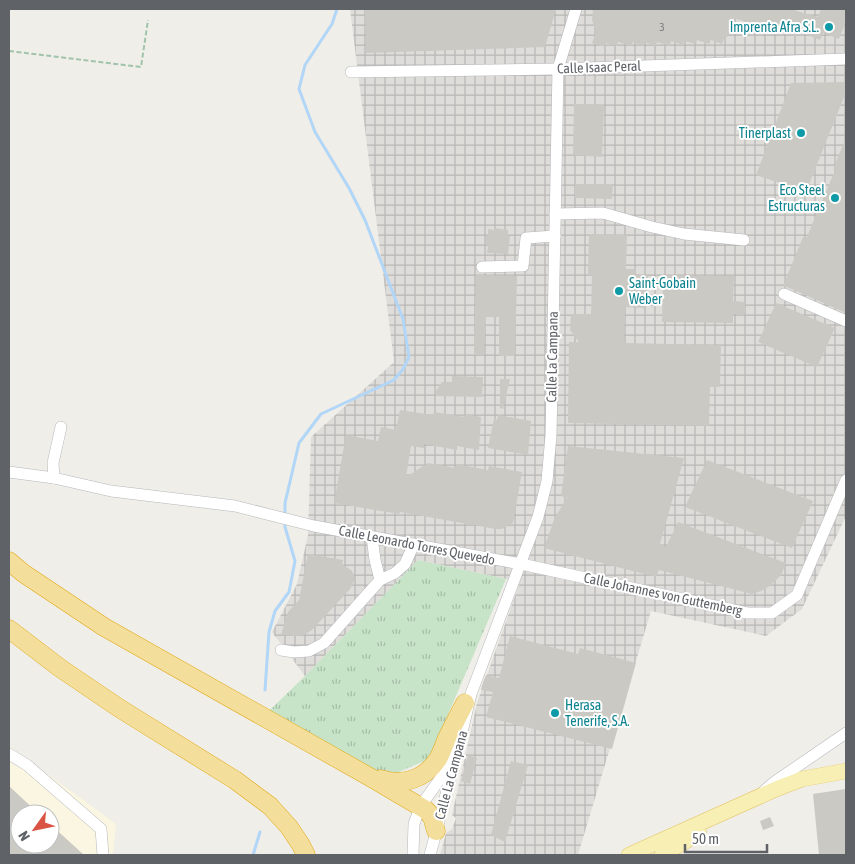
<svg xmlns="http://www.w3.org/2000/svg" width="855" height="864" viewBox="0 0 855 864" font-family="'Asap Condensed',sans-serif">
	<style>
		.commercial { fill: #fbf6e2; fill-rule: evenodd }
		.industrial { fill: url(#industrial-grid) }
		.grass { fill: url(#grass-tufts) }
		.lines { fill: none; stroke-linecap: round; stroke-linejoin: round }
		.stream { stroke: #b1d6f7; stroke-width: 3 }
		.building { fill: #cbc9c4 }
		.minor-casing { stroke: #b5b7bb; stroke-width: 12 }
		.major-casing { stroke: #e5c66c; stroke-width: 16 }
		.highway-casing { stroke: #e1a816; stroke-width: 19 }
		.path { stroke: #a0c3ab; stroke-width: 2; stroke-dasharray: 5 2.5; stroke-linecap: butt }
		.minor { stroke: #fff; stroke-width: 11 }
		.major { stroke: #f8efb5; stroke-width: 15 }
		.highway { stroke: #f3df9b; stroke-width: 18 }
		.culture-dot { fill: #0f9aa8; stroke: #fff; stroke-width: 2 }
		.labels { text-anchor: middle; stroke-width: 4; stroke-linejoin: round; paint-order: stroke }
		.number-label { font-size: 11px; fill: #7a7c7e }
		.culture-label { font-size: 14px; fill: #0d838f; stroke: #fff; text-anchor: end }
		.street-label { font-size: 14px; fill: #5f6267; stroke: #fff }
	</style>
	<defs>
		<pattern id="industrial-grid" width="8" height="8" patternUnits="userSpaceOnUse" patternTransform="scale(1.25)"><rect width="8" height="8" fill="#dfddda"/><path d="M0 4h8M4 0v8" fill="none" stroke="#b8b7b5"/></pattern>
		<pattern id="grass-tufts" width="24" height="20" patternUnits="userSpaceOnUse" patternTransform="scale(1.25)"><rect width="24" height="20" fill="#c7e4c8"/><path d="M3 7l-1-3M5 7V3M7 7l1-3M15 17l-1-3M17 17v-4M19 17l1-3" fill="none" stroke="#a5bca6"/></pattern>
	</defs>
	<rect width="100%" height="100%" fill="#f0eee8"/>
	<path class="commercial" d="M9,746L116,824L113,855H9ZM20,814H50V844H20Z"/>
	<path class="industrial" d="M350,9H846V516L802,609L766,636L651,611L578,855H440L446,833L452,829L456,818L452,815L477,703L520,582L418,560L305,676L272,632L297,584L308,535L311,437L394,362Z"/>
	<path class="grass" d="M418,560L506,579L429,759L394,774L375,770L270,710L305,676Z"/>
	<g class="lines">
		<g class="stream">
			<path d="M285,516V503L299,443L321,414L394,380L403,369L409,357L403,319L365,220L349,188L315,132L299,89L305,65L332,24L337,9"/>
			<path d="M265,690L269,632L275,611L289,592L295,561L285,527V522"/>
			<path d="M253,855L260,832"/>
		</g>
	</g>
	<g class="building">
		<path d="M365,9H556L545,47L366,53Z"/>
		<path d="M593,9H790L818,17L821,9H846V21L839,39L823,33L820,40L798,31L796,36L733,18L728,37L725,36L722,44L711,40L709,44L697,40L696,44L684,41L683,45L671,41L670,46L657,42L656,46L644,42L643,46L633,42L631,46L618,42L617,46L606,43L605,47L592,43L596,32L592,20Z"/>
		<path d="M846,82V92L806,192L756,175L791,83Z"/>
		<path d="M574,104L604,105L602,157L573,155Z"/>
		<path d="M846,137V313L787,287L783,286L803,237L806,239L836,168L834,167Z"/>
		<path d="M575,184H613L612,199L575,198Z"/>
		<path d="M494,228L508,230V236H510L508,254L487,253L488,244H486V236H488V229L494,230Z"/>
		<path d="M589,234L627,235L626,269H635V275H648L646,308L625,307L624,343L721,345L720,387H710L709,426L568,423L569,342H579L570,330L571,314H591L592,274H588Z"/>
		<path d="M476,275L517,276L515,356H499V317H486L484,355H474Z"/>
		<path d="M663,275L734,276L733,301L745,302V314H733V323L662,322Z"/>
		<path d="M776,303L835,328L817,367L758,342Z"/>
		<path d="M452,376L483,377L482,397L436,396V391L442,382H452Z"/>
		<path d="M500,379H510L503,409L500,408Z"/>
		<path d="M400,410L433,415L434,412L465,417V414L481,417L479,450L457,446V450L424,444V448L411,446L406,477L428,463L456,468V464L488,470L489,466L522,472L513,523L502,529H496L400,512L399,514L334,503L346,435L378,441L381,427L396,430Z"/>
		<path d="M498,415L531,421L528,455L488,448L494,419L497,420Z"/>
		<path d="M568,446L684,458L660,544L666,547L678,522L786,563L781,575L770,586L761,591L752,594L659,570L656,577L544,548L555,517L567,498L561,496Z"/>
		<path d="M707,460L813,501L792,548L685,507Z"/>
		<path d="M308,554L343,560L342,564L352,571L354,576V581L350,589L312,630L304,635L297,636L281,635L288,612L299,600Z"/>
		<path d="M510,636L578,654L580,648L636,663L612,749L486,717L493,692L481,690L482,685L486,675L499,678Z"/>
		<path d="M468,755L477,758L470,784L461,781Z"/>
		<path d="M511,761L528,765L505,842L491,835Z"/>
		<path d="M9,786L39,814H20V844H50V824L84,855H9Z"/>
		<path d="M846,789V855H819L813,794Z"/>
		<path d="M770,817L774,826L763,830L760,821Z"/>
	</g>
	<g class="lines">
		<g class="minor-casing">
			<g id="minor">
				<path d="M351,72L558,69L846,59"/>
				<path d="M555,214L603,213L652,227L684,234L744,240"/>
				<path d="M482,267L523,266L526,238L555,236"/>
				<path d="M784,294L846,321"/>
				<path d="M9,472L54,478L111,491L235,506L314,526L521,564L747,613H772L797,595L846,480"/>
				<path d="M54,478L53,463L61,427"/>
				<path d="M372,537L375,560L380,580"/>
				<path d="M281,650L294,652L309,651L324,643L380,580L395,573L405,564L414,544"/>
				<path d="M9,754L27,765L101,829L103,855"/>
				<path d="M764,791L773,783L846,733"/>
				<path d="M413,855L414,824L420,807L440,779L451,752"/>
				<path d="M430,855L458,749L471,694L538,517L547,481L551,435L558,69L576,9"/>
			</g>
		</g>
		<g class="major-casing">
			<g id="major">
				<path d="M629,855L776,789L802,779L846,771"/>
				<path d="M662,855L699,833"/>
			</g>
		</g>
		<g class="highway-casing">
			<g id="highway">
				<path d="M9,561L23,573L104,627L368,776L426,810L432,817L436,831"/>
				<path d="M9,629L60,668L119,708L235,780L270,806L289,827L301,845L306,855"/>
				<path d="M381,779C403,786 425,779 438,759C442,752 444,745 447,738C453,726 459,714 465,703"/>
			</g>
		</g>
		<path class="path" d="M9,51L141,67L148,20"/>
		<use href="#minor" class="minor"/>
		<use href="#major" class="major"/>
		<use href="#highway" class="highway"/>
	</g>
	<g class="culture-dot">
		<circle cx="829" cy="27" r="5"/>
		<circle cx="801" cy="133" r="5"/>
		<circle cx="835" cy="198" r="5"/>
		<circle cx="619" cy="291" r="5"/>
		<circle cx="555" cy="713" r="5"/>
	</g>
	<g class="labels">
		<g class="number-label">
			<text x="662" y="31">3</text>
		</g>
		<g class="culture-label">
			<text x="819" y="32">Imprenta Afra S.L.</text>
			<text x="791" y="138">Tinerplast</text>
			<text x="825" y="195">Eco Steel<tspan x="825" dy="16">Estructuras</tspan></text>
			<text x="629" y="288" text-anchor="start">Saint-Gobain<tspan x="629" dy="16">Weber</tspan></text>
			<text x="565" y="710" text-anchor="start">Herasa<tspan x="565" dy="16">Tenerife, S.A.</tspan></text>
		</g>
		<g class="street-label">
			<text transform="translate(599 67) rotate(-2)" y="5">Calle Isaac Peral</text>
			<text transform="translate(552 357) rotate(-89)" y="5">Calle La Campana</text>
			<text transform="translate(417 545) rotate(11)" y="5">Calle Leonardo Torres Quevedo</text>
			<text transform="translate(663 594) rotate(12)" y="5">Calle Johannes von Guttemberg</text>
			<text transform="translate(451 775) rotate(-75)" y="5">Calle La Campana</text>
		</g>
	</g>
	<rect width="855" height="864" fill="none" stroke="#5f6267" stroke-width="20"/>
	<g transform="translate(35 829) rotate(237)"><circle r="24" fill="#ffffff" stroke="#bfc0c2"/>
	<path d="M0-4L9 19L0 12L-9 19Z" fill="#d95444"/>
	<text y="-8" font-size="14" font-weight="bold" text-anchor="middle" fill="#5f6267">N</text>
	</g>
	<path d="M685 844v8h82v-8" fill="none" stroke="#5f6267" stroke-width="2.5"/>
	<text x="692" y="844" font-size="15" fill="#5f6267" stroke="#ffffff" stroke-width="4" paint-order="stroke">50 m</text>
</svg>
